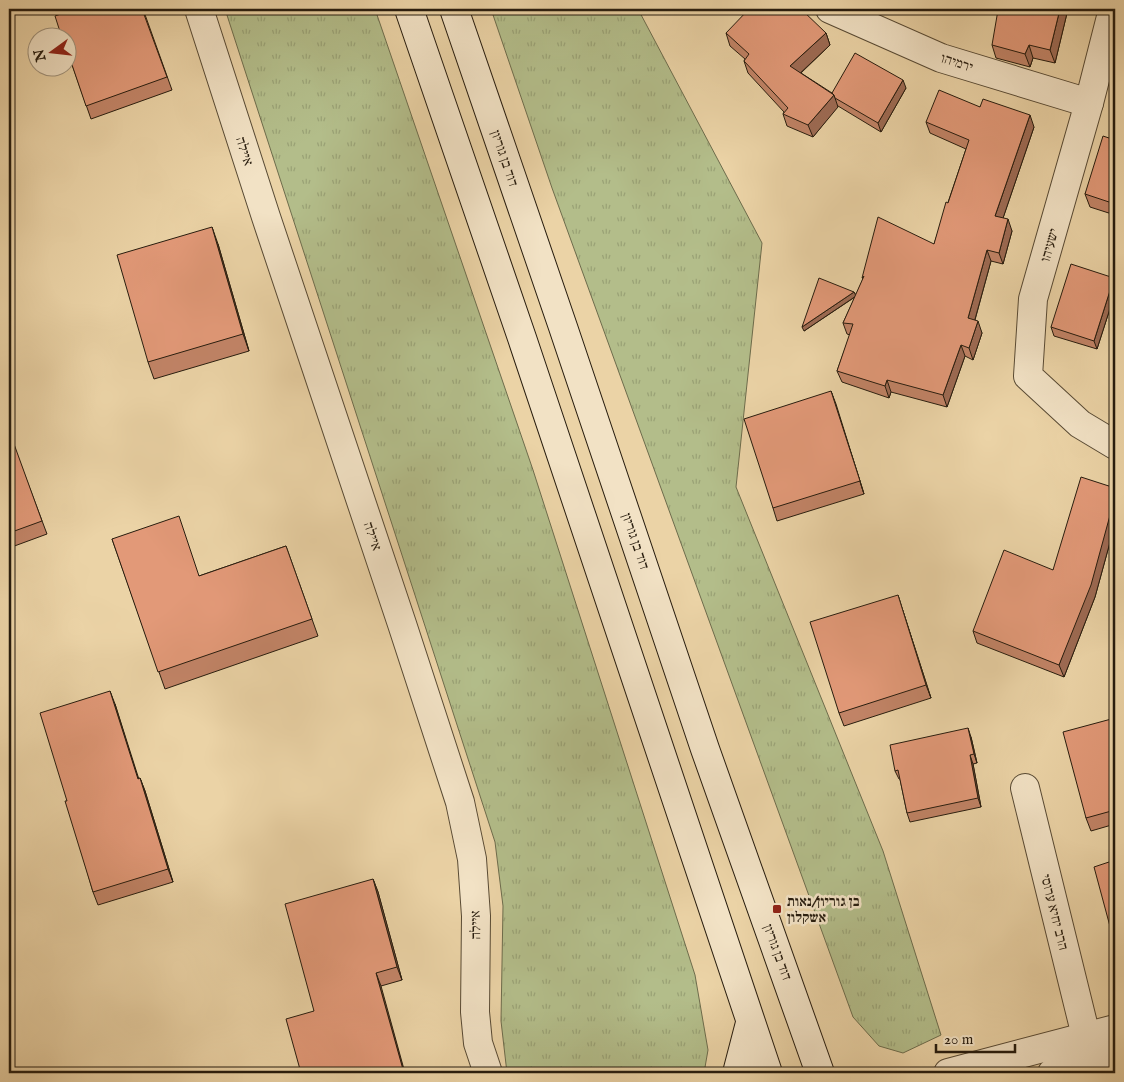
<svg xmlns="http://www.w3.org/2000/svg" width="1124" height="1082" viewBox="0 0 1124 1082" font-family="'IM FELL English','Frank Ruhl Libre',serif">
	<style>
		.park { fill: url(#park-tufts); stroke: #6d6c4c }
		.lines { fill: none; stroke-linecap: round; stroke-linejoin: round }
		.minor-casing { stroke: #584a34; stroke-width: 30 }
		.tertiary-casing { stroke: #584a34; stroke-width: 30 }
		.secondary-casing { stroke: #271c0e; stroke-width: 30 }
		.minor { stroke: #f2e2c5; stroke-width: 28 }
		.tertiary { stroke: #f2e2c5; stroke-width: 28 }
		.secondary { stroke: #f2e2c5; stroke-width: 28 }
		.wall { fill: #c28467; stroke: #271c0e }
		.shaded-wall { fill: #9e6b54; stroke: #271c0e }
		.building { fill: #e29978; stroke: #271c0e }
		.poi-dot { fill: #8f2418; stroke: #f2e2c5; stroke-width: 2 }
		.labels { text-anchor: middle; stroke-width: 5; stroke-linejoin: round; paint-order: stroke }
		.street-label { font-size: 14px; fill: #271c0e; stroke: #f2e2c5 }
		.poi-label { font-size: 14px; font-weight: bold; fill: #271c0e; stroke: #f2e2c5; text-anchor: start }
	</style>
	<defs>
		<pattern id="park-tufts" width="24" height="20" patternUnits="userSpaceOnUse" patternTransform="scale(1.25)"><rect width="24" height="20" fill="#b3bd8a"/><path d="M3 7l-1-3M5 7V3M7 7l1-3M15 17l-1-3M17 17v-4M19 17l1-3" fill="none" stroke="#9aa276"/></pattern>
	</defs>
	<rect width="100%" height="100%" fill="#ebd3a6"/>
	<filter id="stains"><feTurbulence type="fractalNoise" baseFrequency=".004" numOctaves="4"/><feColorMatrix values="0 0 0 0 .2 0 0 0 0 .09 0 0 0 0 .02 0 0 0 .5 -.17"/></filter>
	<radialGradient id="worn" r=".72"><stop offset=".6" stop-color="#630" stop-opacity="0"/><stop offset="1" stop-color="#630" stop-opacity=".3"/></radialGradient>
	<g class="park">
		<path d="M225,9H375L533,470L695,975L708,1050L704,1073H507L501,1021L503,906L495,842Z"/>
		<path d="M491,9H638L762,243L736,487L883,851L941,1035L903,1053L879,1046L853,1017L552,188Z"/>
	</g>
	<g class="lines">
		<g class="minor-casing">
			<g id="minor">
				<path d="M199,9L266,217L402,624L460,802L472,859L476,916L475,1012L478,1043L488,1073"/>
				<path d="M830,9L941,58L1089,103"/>
				<path d="M1113,9L1089,103L1033,299L1028,376L1080,424L1115,445"/>
				<path d="M1025,788L1086,1036"/>
			</g>
		</g>
		<g class="tertiary-casing">
			<g id="tertiary">
				<path d="M948,1073L1115,1029"/>
				<path d="M1052,1073L1115,1056"/>
			</g>
		</g>
		<g class="secondary-casing">
			<g id="secondary">
				<path d="M409,9L522,338L768,1073"/>
				<path d="M454,9L563,327L705,749L820,1073"/>
				<path d="M737,1073L750,1023"/>
			</g>
		</g>
		<use href="#minor" class="minor"/>
		<use href="#tertiary" class="tertiary"/>
		<use href="#secondary" class="secondary"/>
	</g>
	<g class="wall">
		<path d="M143,9L172,90L91,119L68,53Z"/>
		<path d="M1068,9L1055,63L1033,58L1030,67L996,58L992,45L1021,13Z"/>
		<path d="M726,33H826L830,45L801,73L832,93L906,88L881,132L838,106L813,137L787,126L783,114L784,112L748,73L744,61L745,59L730,46Z"/>
		<path d="M1115,67V91L1111,80Z"/>
		<path d="M980,107L1034,127L1003,218L1012,231L1003,264L991,261L975,320L982,333L973,360L965,356L947,407L891,392L889,398L842,382L837,371L850,335L847,334L843,323L855,297L804,331L854,292L856,295L863,279L862,278L934,244L966,149L930,133L926,122Z"/>
		<path d="M1115,140V215L1090,207L1085,194Z"/>
		<path d="M218,244L249,351L154,379L148,362Z"/>
		<path d="M1114,278L1115,282V293L1097,349L1054,336L1051,327Z"/>
		<path d="M831,391L864,494L777,521L773,508Z"/>
		<path d="M9,433L47,534L9,548Z"/>
		<path d="M1115,488V524L1095,597L1064,677L977,643L973,631L1053,570Z"/>
		<path d="M112,539L199,576L286,546L318,636L165,689Z"/>
		<path d="M902,608L931,698L844,726L839,713Z"/>
		<path d="M115,704L138,779L140,778L145,791L173,882L98,905L93,892L67,801Z"/>
		<path d="M1115,718V824L1091,831L1086,818Z"/>
		<path d="M971,737L977,763L973,764L981,807L910,822L907,813L900,779H899L895,771Z"/>
		<path d="M373,879L378,892L402,980L381,986L314,1011Z"/>
	</g>
	<g class="shaded-wall">
		<path d="M1060,9H1068L1055,63L1050,50Z"/>
		<path d="M826,33L830,45L795,78L790,66Z"/>
		<path d="M1029,45L1033,58L1030,67L1025,54Z"/>
		<path d="M903,80L906,88L881,132L878,123Z"/>
		<path d="M834,95L838,107L813,137L808,125Z"/>
		<path d="M1030,115L1034,127L1000,227L995,216Z"/>
		<path d="M1008,219L1012,231L1003,264L999,253Z"/>
		<path d="M212,227L218,244L249,351L243,334Z"/>
		<path d="M987,250L991,261L972,330L968,318Z"/>
		<path d="M1114,278L1115,282V293L1097,349L1094,341Z"/>
		<path d="M854,292L856,296L804,331L802,327Z"/>
		<path d="M978,321L982,333L973,360L969,348Z"/>
		<path d="M961,345L965,356L947,407L943,395Z"/>
		<path d="M887,380L891,392L889,398L885,386Z"/>
		<path d="M831,391L836,404L864,494L860,481Z"/>
		<path d="M1112,508L1115,517V524L1095,597L1064,677L1059,665Z"/>
		<path d="M898,595L902,608L931,698L926,685Z"/>
		<path d="M110,691L115,704L143,792L138,779Z"/>
		<path d="M968,728L971,737L977,763L974,754Z"/>
		<path d="M970,755L973,764L981,807L978,798Z"/>
		<path d="M140,778L145,791L173,882L168,869Z"/>
		<path d="M373,879L378,892L402,980L397,967Z"/>
		<path d="M376,973L381,986L405,1073H404Z"/>
	</g>
	<g class="building">
		<path d="M75,9H142L167,77L86,106L68,53V38H62L55,16Z"/>
		<path d="M749,9H801L826,33L790,66L834,95L808,125L783,114L788,108L744,61L749,54L726,33Z"/>
		<path d="M1022,9H1060L1050,50L1029,45L1025,54L992,45L998,10L1021,13Z"/>
		<path d="M855,53L903,80L878,123L835,98L834,95L832,93Z"/>
		<path d="M1115,67V81L1111,80Z"/>
		<path d="M939,90L980,107L983,99L1030,115L995,216L1008,219L999,253L987,250L968,318L978,321L969,348L961,345L943,395L887,380L885,386L837,371L853,324L843,323L864,276L862,278L878,217L934,244L946,202L948,203L969,140L926,122Z"/>
		<path d="M1103,136L1115,140V204L1085,194Z"/>
		<path d="M212,227L243,334L148,362L117,255Z"/>
		<path d="M1071,264L1114,278L1094,341L1051,327Z"/>
		<path d="M819,278L854,292L802,327Z"/>
		<path d="M831,391L860,481L773,508L744,419Z"/>
		<path d="M9,433H10L42,521L9,533Z"/>
		<path d="M1081,477L1115,488V509L1112,508L1091,585L1059,665L973,631L1004,550L1053,570Z"/>
		<path d="M179,516L199,576L286,546L312,619L158,672L112,539Z"/>
		<path d="M898,595L926,685L839,713L810,622Z"/>
		<path d="M110,691L138,779L140,778L168,869L93,892L65,801H67L40,713Z"/>
		<path d="M1115,718V810L1086,818L1063,732Z"/>
		<path d="M968,728L974,754L970,755L978,798L907,813L898,770L895,771L890,745Z"/>
		<path d="M1115,860V945L1094,867Z"/>
		<path d="M373,879L397,967L376,973L404,1073H301L286,1019L314,1011L285,904Z"/>
	</g>
	<rect class="poi-dot" x="772" y="904" width="10" height="10" rx="2.5"/>
	<g class="labels">
		<g class="street-label">
			<text transform="translate(957 62) rotate(18)" y="5">ירמיהו</text>
			<text transform="translate(245 151) rotate(72)" y="5">איילה</text>
			<text transform="translate(505 158) rotate(71)" y="5">דוד בן גוריון</text>
			<text transform="translate(1049 245) rotate(-74)" y="5">ישעיהו</text>
			<text transform="translate(373 536) rotate(71)" y="5">איילה</text>
			<text transform="translate(636 541) rotate(71)" y="5">דוד בן גוריון</text>
			<text transform="translate(1055 912) rotate(76)" y="5">הרב יחיא ערוסי</text>
			<text transform="translate(475 925) rotate(-91)" y="5">איילה</text>
			<text transform="translate(778 952) rotate(70)" y="5">דוד בן גוריון</text>
		</g>
		<g class="poi-label">
			<text x="787" y="906">בן גוריון/נאות<tspan x="787" dy="16">אשקלון</tspan></text>
		</g>
	</g>
	<rect width="1124" height="1082" fill="none" stroke="#ebd3a6" stroke-width="30"/>
	<rect x="10" y="10" width="1104" height="1062" fill="none" stroke="#271c0e" stroke-width="2.5"/>
	<rect x="15" y="15" width="1094" height="1052" fill="none" stroke="#271c0e"/>
	<g transform="translate(52 52) rotate(255)"><circle r="24" fill="#f2e2c5" stroke="#a1937c"/>
	<path d="M0-4L9 19L0 12L-9 19Z" fill="#8f2418"/>
	<text y="-8" font-size="14" font-weight="bold" text-anchor="middle" fill="#271c0e">N</text>
	</g>
	<path d="M936 1044v8h79v-8" fill="none" stroke="#271c0e" stroke-width="2.5"/>
	<text x="944" y="1044" font-size="15" fill="#271c0e" stroke="#f2e2c5" stroke-width="4" paint-order="stroke">20 m</text>
	<rect width="100%" height="100%" filter="url(#stains)"/>
	<rect width="100%" height="100%" fill="url(#worn)"/>
</svg>
